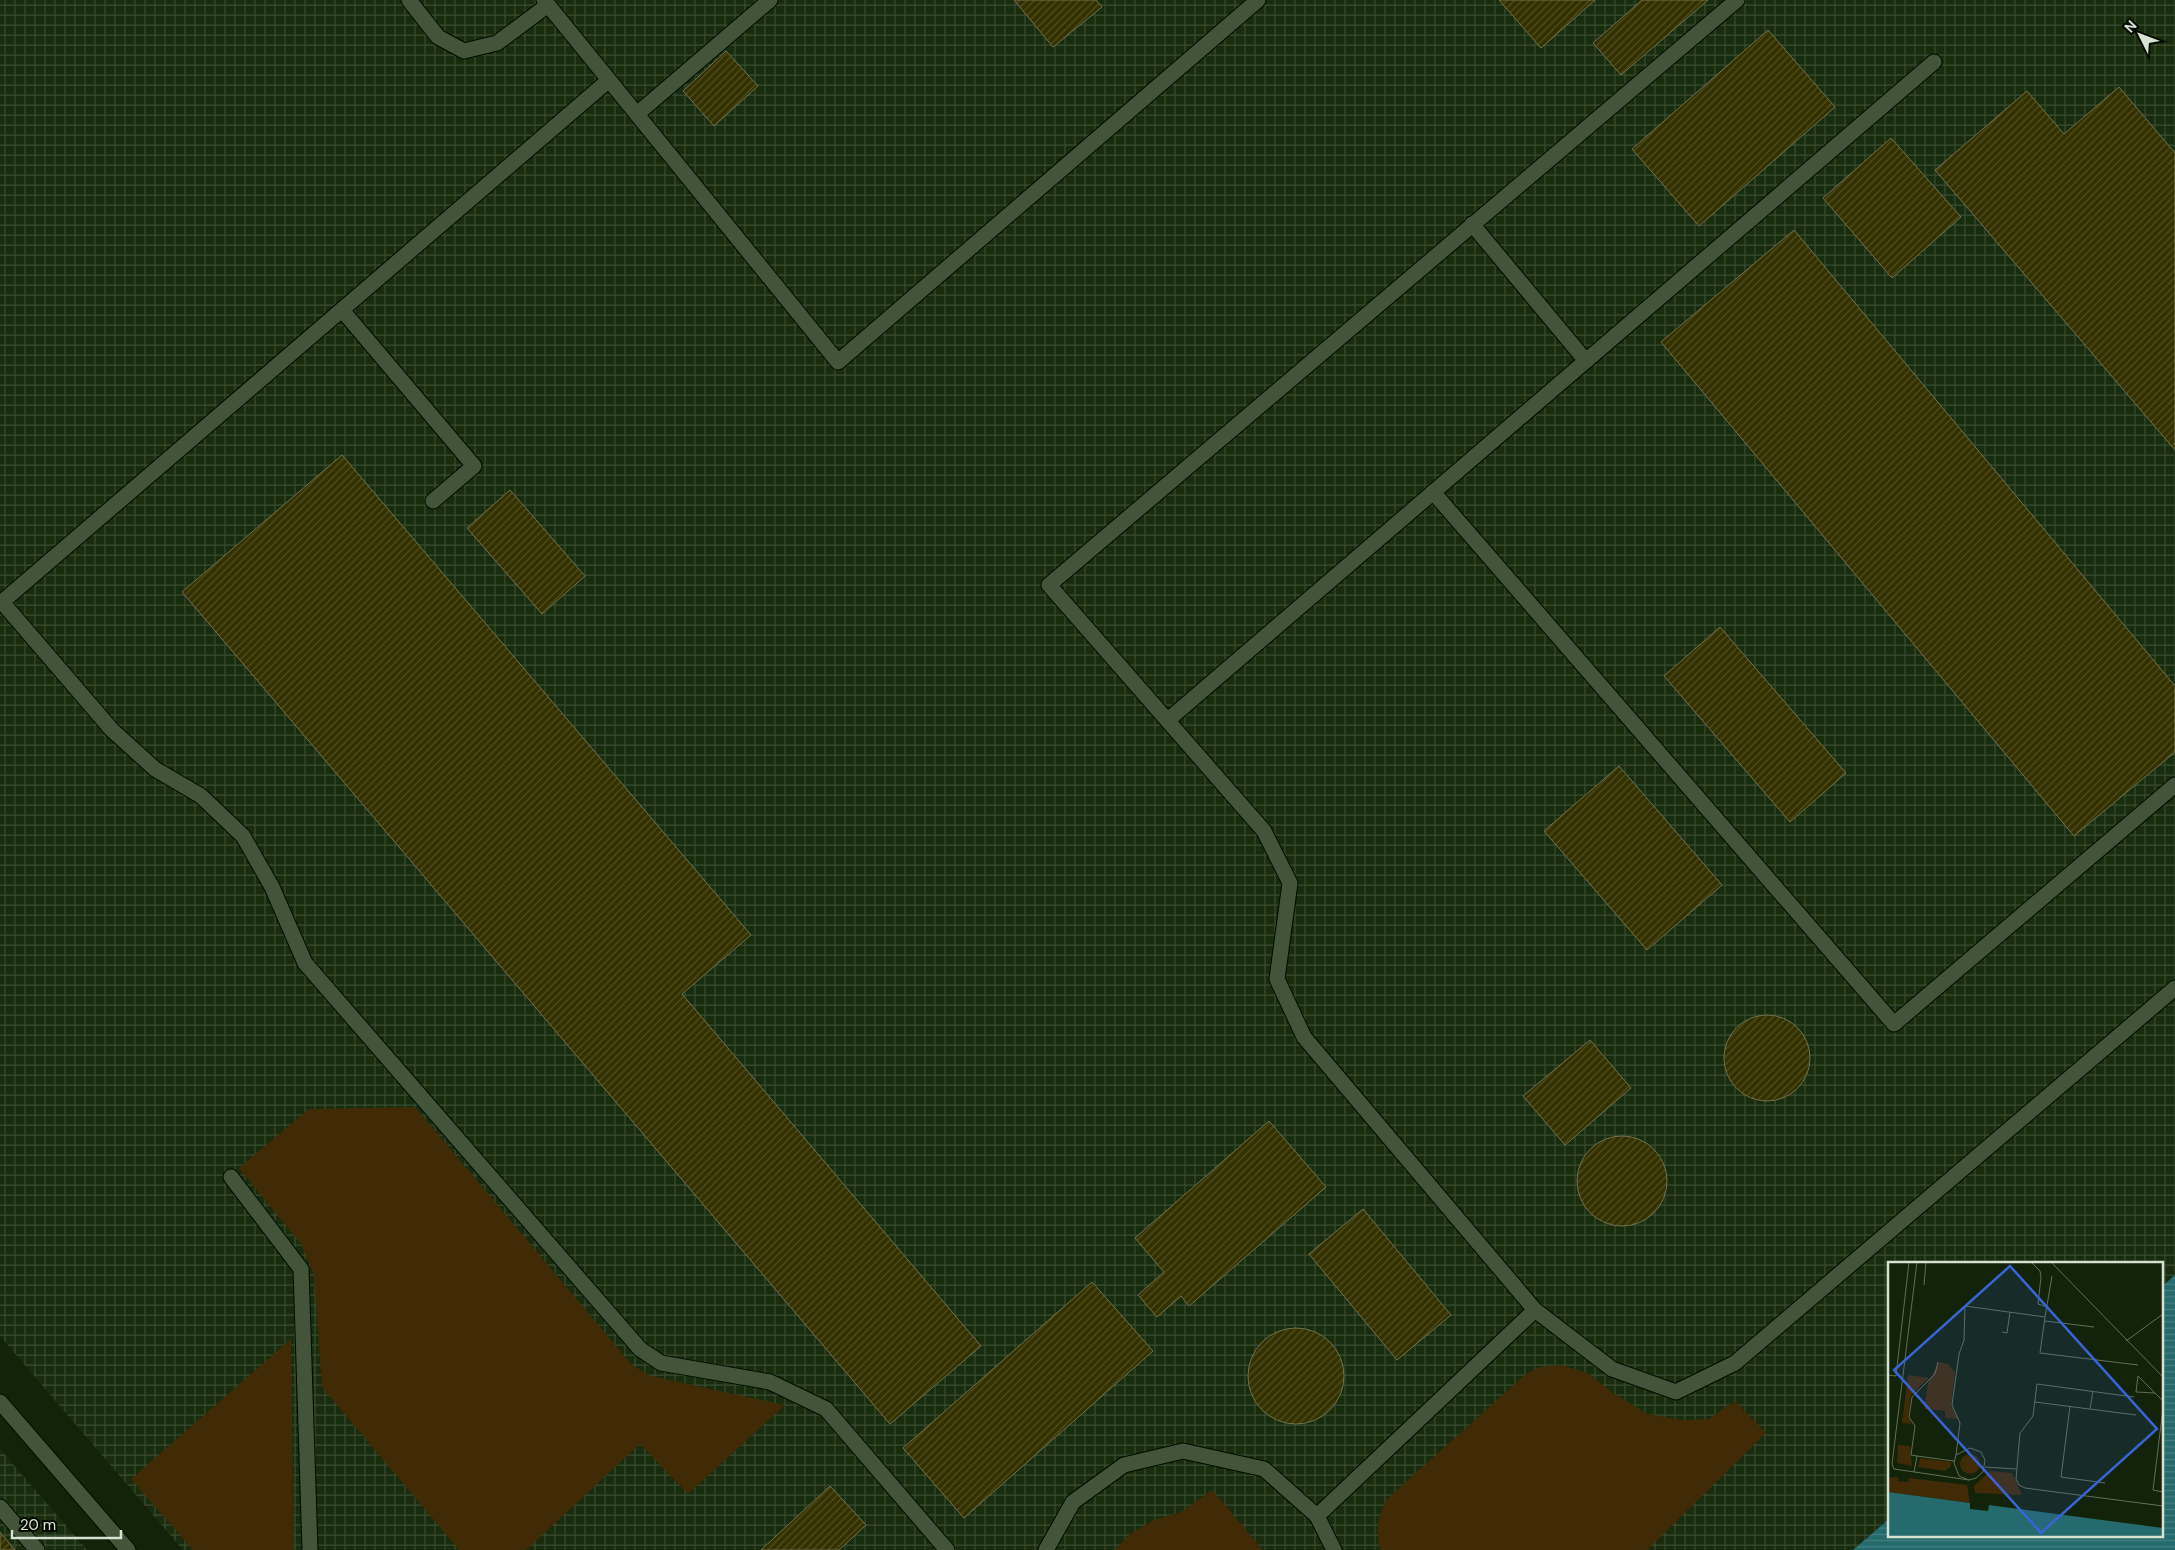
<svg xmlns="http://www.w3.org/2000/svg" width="2175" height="1550" viewBox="0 0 2175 1550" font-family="'DM Sans',sans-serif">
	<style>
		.industrial { fill: url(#industrial-grid) }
		.grass { fill: #412b07 }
		.water { fill: url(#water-rules) }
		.building { fill: url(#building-hatch); stroke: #72714f }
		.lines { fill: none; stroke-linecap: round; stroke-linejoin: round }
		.lane-casing { stroke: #010b00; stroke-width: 17 }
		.lane { stroke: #42553a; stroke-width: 15 }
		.inset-road { fill: none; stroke: #606f5a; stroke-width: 1 }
		.view { fill: #3964d7; fill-opacity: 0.15; stroke: #3964d7; stroke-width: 2.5 }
		.inset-edge { fill: none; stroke: #d6e2d2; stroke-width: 2.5 }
	</style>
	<defs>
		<pattern id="industrial-grid" width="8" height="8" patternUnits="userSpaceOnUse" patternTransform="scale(1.25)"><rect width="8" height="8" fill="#182d0e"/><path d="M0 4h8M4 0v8" fill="none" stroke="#394b30"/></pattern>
		<pattern id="water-rules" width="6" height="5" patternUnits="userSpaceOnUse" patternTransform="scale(1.25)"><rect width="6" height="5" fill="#256a6c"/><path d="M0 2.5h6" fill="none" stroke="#447f80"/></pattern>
		<pattern id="building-hatch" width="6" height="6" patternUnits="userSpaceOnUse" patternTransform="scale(1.25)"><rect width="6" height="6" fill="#343100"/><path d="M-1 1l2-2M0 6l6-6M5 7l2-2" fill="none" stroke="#514f24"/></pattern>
	</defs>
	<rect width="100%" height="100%" fill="#12230a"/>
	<g class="industrial">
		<path d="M0,0H2175V1275L2161,1287V1264H1889V1519L1853,1550H183L0,1336Z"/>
		<path d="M0,1449L87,1550H0Z"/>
	</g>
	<g class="grass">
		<path d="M415,1107L632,1365L651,1376L785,1405L688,1494L640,1444L526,1550H459L322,1387L314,1275L301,1244L239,1168L309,1109Z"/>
		<path d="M291,1339L294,1550H193L131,1479Z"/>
		<path d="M1561,1365L1588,1373L1613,1393L1648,1414L1681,1420L1709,1419L1735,1401L1766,1433L1647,1550H1381C1374,1533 1379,1516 1386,1500L1525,1375L1540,1367Z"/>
		<path d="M1212,1490L1263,1550H1115L1130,1534L1154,1520L1181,1512Z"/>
	</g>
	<path class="water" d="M2175,1275V1550H1853L1889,1519V1536H2161V1287Z"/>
	<g class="building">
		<path d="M1014,0H1096L1102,7L1053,47Z"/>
		<path d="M1499,0H1595L1541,48Z"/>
		<path d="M1642,0H1708L1621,75L1593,43Z"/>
		<path d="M1768,30L1835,107L1699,226L1632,149Z"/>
		<path d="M726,51L758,86L714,126L683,91Z"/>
		<path d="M2119,87L2175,153V450L1935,170L2027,91L2064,134Z"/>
		<path d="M1891,138L1961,217L1892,278L1823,198Z"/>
		<path d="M1794,230L2175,686V752L2074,836L1661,342Z"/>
		<path d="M342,455L751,935L682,994L981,1346L890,1424L182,592Z"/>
		<path d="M510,490L585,576L542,614L467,528Z"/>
		<path d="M1720,627L1846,773L1790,822L1664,676Z"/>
		<path d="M1619,766L1722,885L1647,950L1544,831Z"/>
		<circle cx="1767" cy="1058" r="43"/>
		<path d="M1590,1040L1631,1088L1565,1145L1523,1096Z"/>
		<path d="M1269,1121L1326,1187L1189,1306L1181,1296L1157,1317L1138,1295L1164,1272L1135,1238Z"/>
		<circle cx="1622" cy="1181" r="45"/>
		<path d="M1363,1209L1451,1315L1397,1360L1309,1254Z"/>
		<path d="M1092,1282L1153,1351L964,1518L903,1448Z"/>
		<circle cx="1296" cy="1376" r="48"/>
		<path d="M830,1486L866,1525L839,1550H761Z"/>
		<path d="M0,1532L15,1550H0Z"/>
	</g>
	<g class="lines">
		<g class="lane-casing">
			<g id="lane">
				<path d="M409,0L438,37L464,51L497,43L548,5"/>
				<path d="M544,0L609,80L2,602L112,730L155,769L201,796L243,836L272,887L305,963L640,1349L661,1363L770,1382L826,1409L947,1550"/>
				<path d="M1737,0L1049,585L1264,831L1290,883L1277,979L1304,1037L1535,1310L1612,1369L1676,1392L1735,1363L2175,988"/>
				<path d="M609,80L838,362L1258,0"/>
				<path d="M637,114L770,0"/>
				<path d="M1472,224L1586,361"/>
				<path d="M342,310L474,466L433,501"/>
				<path d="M1433,492L1894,1024L2175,785"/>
				<path d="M1168,720L1934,62"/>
				<path d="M231,1177L301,1269L310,1550"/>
				<path d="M0,1402L128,1550"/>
				<path d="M0,1507L37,1550"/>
				<path d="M1317,1516L1535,1310"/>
				<path d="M1046,1550L1073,1502L1124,1465L1183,1451L1264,1469L1317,1516L1334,1550"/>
			</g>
		</g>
		<use href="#lane" class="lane"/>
	</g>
	<g transform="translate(1888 1262)">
		<rect width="275" height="275" fill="#12230a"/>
		<path d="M51,100L60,102L67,110L63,143L70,157L57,156V149L36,147L40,121ZM20,113L41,116L23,133L20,154L24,162L14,161ZM10,183L22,184L24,204L9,201ZM72 202a10 10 0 1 1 20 0a10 10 0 1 1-20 0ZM32,196L63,200V204L57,209L30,205ZM102,209L124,211L134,233L87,231L86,224ZM10,215V219L20,220L21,216L79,223L82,241L0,230V216Z" fill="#412b07"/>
		<path d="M0,230L82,241V247L100,249L101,243L275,266V275H0Z" fill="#256a6c"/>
		<path class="inset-road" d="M29,0L4,202L6,207L81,218L88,216L95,210L97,198L93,190L82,186L68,193L66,201L71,214L81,218M143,0L152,9L153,15L150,42L159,45M163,0L275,115M36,23L38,0M157,55L152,91L250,103M157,59L206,65M114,70L119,71L122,50M238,79L275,52M0,113L8,114L21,0M267,131L248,130L250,114L275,139M246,135L149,122L145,154L132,171L128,217L131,223L137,226L275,244M147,140L248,153M182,144L173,215L217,221M275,146L265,228L275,230M202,147L205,129M68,193L72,161L64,143L71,92L76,78L77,44L157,55L164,14M29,194L23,193L27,164L21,155L24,135L47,112L50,100M97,205L128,207M26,210L29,194L66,199"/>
		<path class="view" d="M122,4L269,167L153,271L6,108Z"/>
		<rect width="275" height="275" class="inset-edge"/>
	</g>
	<g transform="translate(2140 35) rotate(312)" stroke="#040a02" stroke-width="4" paint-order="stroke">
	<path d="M0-4L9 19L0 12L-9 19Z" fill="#d6e2d2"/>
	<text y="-8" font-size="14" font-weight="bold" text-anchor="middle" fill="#d6e2d2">N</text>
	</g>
	<path d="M12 1530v8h109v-8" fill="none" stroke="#d6e2d2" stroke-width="2.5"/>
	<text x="20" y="1530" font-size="15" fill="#d6e2d2" stroke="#040a02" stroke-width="4" paint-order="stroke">20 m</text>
</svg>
